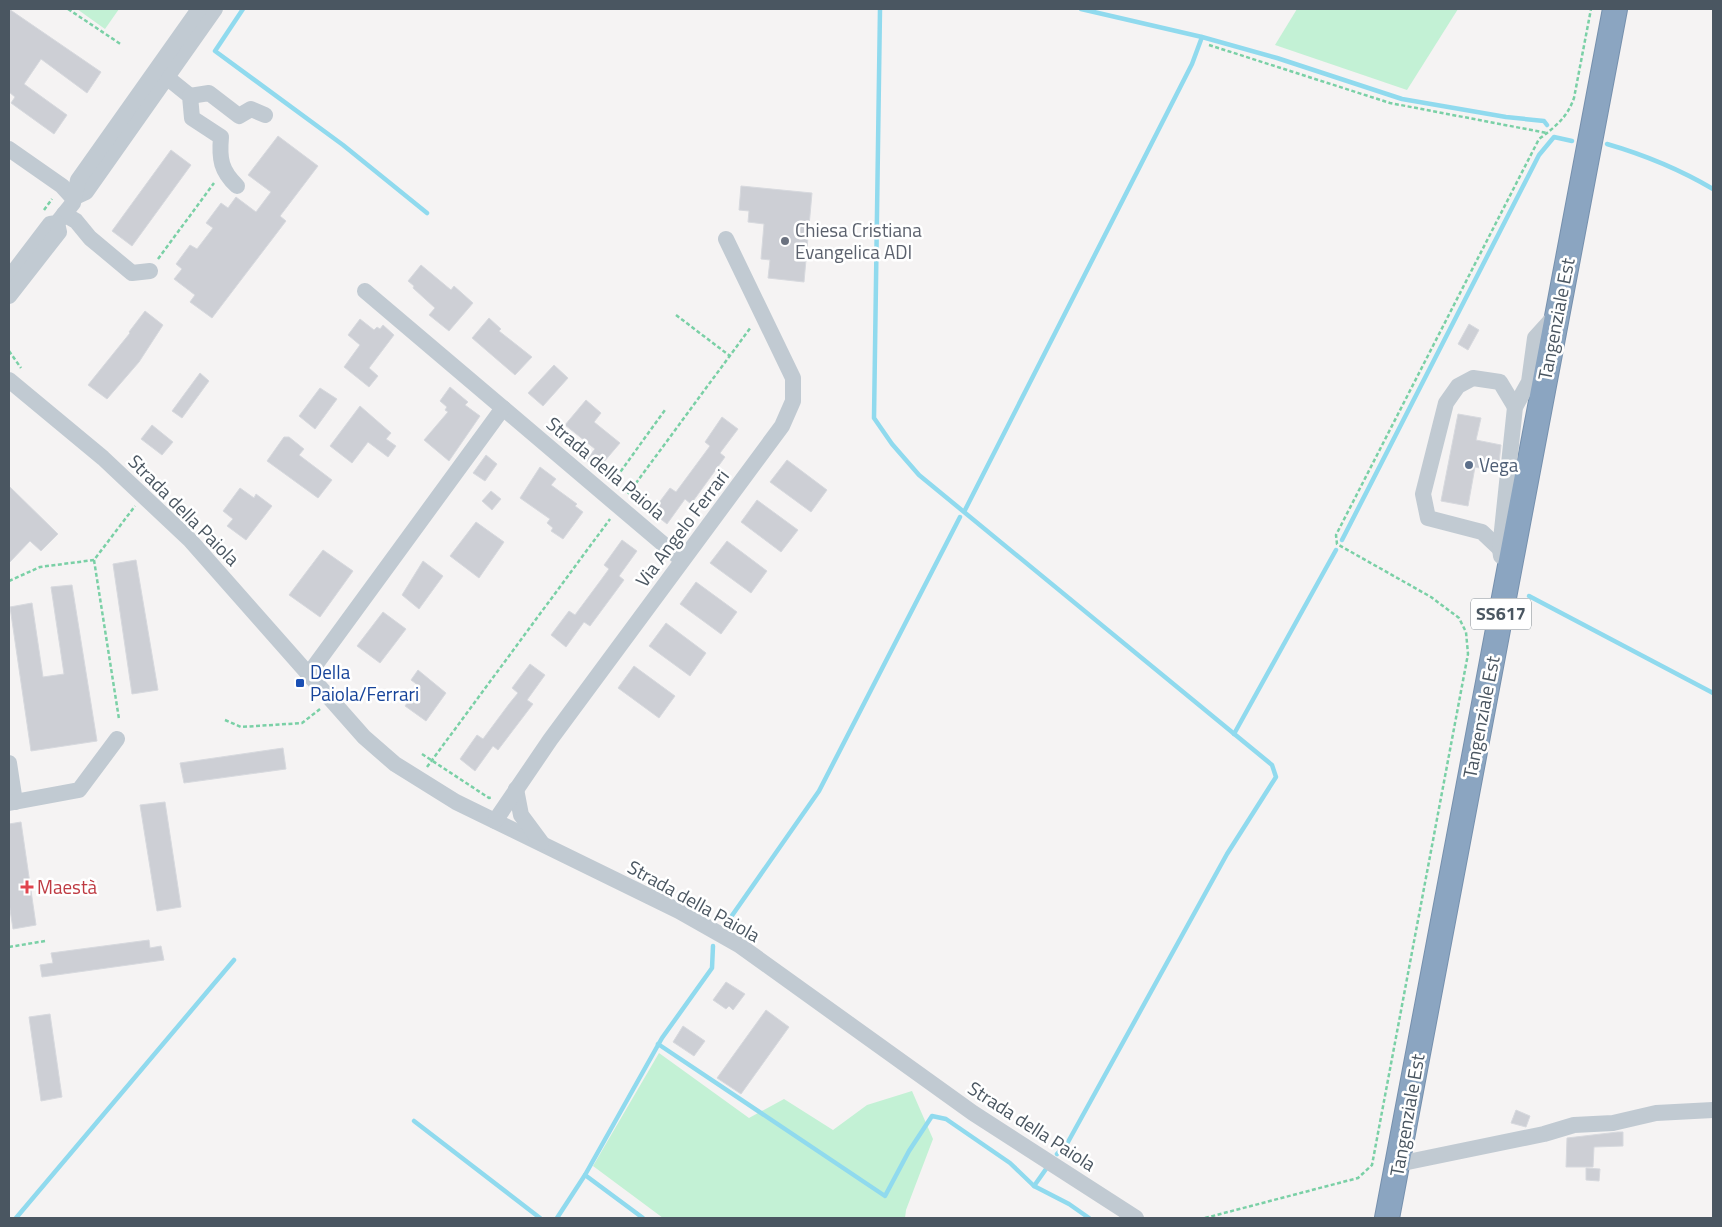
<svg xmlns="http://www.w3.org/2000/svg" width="1722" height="1227" viewBox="0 0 1722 1227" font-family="'Titillium Web',sans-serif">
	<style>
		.green { fill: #c3f1d5 }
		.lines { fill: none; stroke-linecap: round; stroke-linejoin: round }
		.stream { stroke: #90daee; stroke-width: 4.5 }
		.building { fill: #cdcfd5; stroke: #d7d9de }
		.highway-casing { stroke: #7690ad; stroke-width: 26 }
		.path { stroke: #7ad0a6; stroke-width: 2.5; stroke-dasharray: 4 2.5; stroke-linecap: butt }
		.minor { stroke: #c1cad2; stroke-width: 16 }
		.highway { stroke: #8ba5c1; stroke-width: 24 }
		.worship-dot { fill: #6b7280; stroke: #fff; stroke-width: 2 }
		.service-dot { fill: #5c6f8a; stroke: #fff; stroke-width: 2 }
		.transit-dot { fill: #1a4fb4; stroke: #fff; stroke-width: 2 }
		.health-dot { fill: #e0444e; stroke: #fff; stroke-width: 2 }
		.labels { text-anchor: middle; stroke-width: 5; stroke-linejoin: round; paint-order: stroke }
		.shield { fill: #fff; stroke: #808990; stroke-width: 1 }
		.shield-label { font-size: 18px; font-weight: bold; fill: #4a5661 }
		.worship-label { font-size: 19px; fill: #5b616d; stroke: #fff; text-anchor: start }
		.street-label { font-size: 19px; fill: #4a5661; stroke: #fff }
		.service-label { font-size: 19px; fill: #4e5e75; stroke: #fff; text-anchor: start }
		.transit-label { font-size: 19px; fill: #164399; stroke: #fff; text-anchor: start }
		.health-label { font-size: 19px; fill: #be3a42; stroke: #fff; text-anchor: start }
	</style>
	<rect width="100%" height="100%" fill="#f5f3f3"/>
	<g class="green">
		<path d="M77,9H119L105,29Z"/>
		<path d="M1297,9H1458L1407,90L1275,45Z"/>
		<path d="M659,1053L749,1118L784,1099L833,1130L867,1105L912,1091L933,1139L906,1210L905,1218H663L593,1166Z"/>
	</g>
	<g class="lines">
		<g class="stream">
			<path d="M243,9L215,51L343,145L427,213"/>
			<path d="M880,9L874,418L892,444L919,475L1272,765L1276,777L1227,854L1068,1142L1057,1154"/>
			<path d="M1081,9L1202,37L1277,58L1402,99L1506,117L1544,121L1547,125"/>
			<path d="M1607,144C1645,155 1679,169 1713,189"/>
			<path d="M965,510L1192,64L1202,37"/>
			<path d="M1342,540L1539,155L1554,137L1572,141"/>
			<path d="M1529,596L1713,693"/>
			<path d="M1234,734L1336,550"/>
			<path d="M724,927L819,791L960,517"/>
			<path d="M658,1044L885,1196L909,1151L932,1116L946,1119L1010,1163L1034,1186L1069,1204L1089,1218"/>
			<path d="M414,1121L540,1218"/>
			<path d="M585,1175L643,1218"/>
			<path d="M1034,1186L1046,1169"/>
			<path d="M16,1218L234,960"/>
			<path d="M557,1218L585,1175L662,1038L712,968L713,946"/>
		</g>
	</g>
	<g class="building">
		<path d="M9,9L101,72L87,93L41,59L24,84L67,115L54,134L11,103L15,97L9,92Z"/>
		<path d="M278,136L318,166L280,216L286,221L212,318L190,302L195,295L174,279L182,269L176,264L190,245L197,249L213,228L206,223L221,203L228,208L236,197L256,212L271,192L248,175Z"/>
		<path d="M171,150L191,165L132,246L112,231Z"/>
		<path d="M741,186L812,193L804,282L768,278L770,260L761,259L764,224L748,222L749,211L739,210Z"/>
		<path d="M421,265L451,290L454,286L473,303L449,331L429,315L435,308L413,288L414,286L408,281Z"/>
		<path d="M145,311L163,325L139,362L107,399L88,385L130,333L129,332Z"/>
		<path d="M489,318L501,329L499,331L532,357L515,375L472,338Z"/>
		<path d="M360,319L374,330L377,327L380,329L383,325L394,335L369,368L378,376L369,387L344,367L360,345L348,335Z"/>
		<path d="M1469,324L1479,330L1468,350L1458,344Z"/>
		<path d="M554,365L568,378L543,406L528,393Z"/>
		<path d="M200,373L209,381L182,418L172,411Z"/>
		<path d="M450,387L468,402L465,405L480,416L449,461L424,440L448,412L445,410L447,407L440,401Z"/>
		<path d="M320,388L337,399L315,429L299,416Z"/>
		<path d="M586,400L601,413L594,422L620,443L597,470L586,460L595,449L565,425Z"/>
		<path d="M360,406L391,433L386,439L396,446L388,457L368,442L352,463L330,446Z"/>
		<path d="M1458,414L1481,418L1476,440L1501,445L1498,472L1475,467L1468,506L1441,501Z"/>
		<path d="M722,417L738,429L720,453L725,457L691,504L685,499L667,524L652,512L670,488L676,492L710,446L705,442Z"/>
		<path d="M152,425L173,442L162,455L141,439Z"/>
		<path d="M284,437H289L304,449L299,455L332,480L318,498L267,461Z"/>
		<path d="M486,455L497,464L485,481L473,473Z"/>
		<path d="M787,460L827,490L811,512L770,482Z"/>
		<path d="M540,467L556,479L551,485L577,504L575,506L583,512L563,539L551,531L553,528L547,523L550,519L520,498Z"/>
		<path d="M9,486L58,534L41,551L30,541L9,563Z"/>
		<path d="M240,488L254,498L256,494L272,506L246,540L227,526L233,519L223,511Z"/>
		<path d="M491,491L501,499L492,510L482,501Z"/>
		<path d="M757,500L798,530L781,552L741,522Z"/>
		<path d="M476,522L504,542L479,578L450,556Z"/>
		<path d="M622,540L637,551L619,576L624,580L590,626L584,622L566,647L551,635L569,611L575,615L601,580L609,569L604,565Z"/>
		<path d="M727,541L767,571L751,593L710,563Z"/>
		<path d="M323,550L353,571L320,617L289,595Z"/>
		<path d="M136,560L158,690L132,694L113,564Z"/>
		<path d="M423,561L443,576L419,609L402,595Z"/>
		<path d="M696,582L737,612L721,634L680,604Z"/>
		<path d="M72,585L97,741L31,751L10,607L32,603L43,677L64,674L51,587Z"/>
		<path d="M383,612L406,629L380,663L357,646Z"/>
		<path d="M666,623L706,653L690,676L649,646Z"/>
		<path d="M530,664L545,675L527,700L533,704L498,750L493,746L475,771L460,759L477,735L483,739L509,704L518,693L512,688Z"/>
		<path d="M634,666L675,696L659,718L618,688Z"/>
		<path d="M418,670L446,693L426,721L405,706L419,686L411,680Z"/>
		<path d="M283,748L286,769L184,783L180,763Z"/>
		<path d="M165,802L181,907L157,911L140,805Z"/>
		<path d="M21,822L36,925L13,929L9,903V824Z"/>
		<path d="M149,940L150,948L161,946L164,960L42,977L40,965L53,963L51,953Z"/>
		<path d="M726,982L745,994L733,1010L729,1006L726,1009L713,1000Z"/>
		<path d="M766,1010L789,1027L741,1094L717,1078Z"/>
		<path d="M50,1014L62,1097L41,1101L29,1017Z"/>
		<path d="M683,1026L705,1041L694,1056L673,1042Z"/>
		<path d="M1516,1110L1530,1116L1526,1127L1511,1123Z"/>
		<path d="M1618,1132H1623V1146L1594,1147L1593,1167H1566L1567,1138Z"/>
		<path d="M1586,1168L1600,1169L1599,1181L1586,1180Z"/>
	</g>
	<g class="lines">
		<g class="highway-casing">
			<path id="highway" d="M1387,1218L1615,9"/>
		</g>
		<g class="path">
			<path d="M68,9L122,45"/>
			<path d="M1209,45L1390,103L1547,133"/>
			<path d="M44,210L52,199"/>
			<path d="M158,259L214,183"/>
			<path d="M676,315L730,356"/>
			<path d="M9,351L21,368"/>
			<path d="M152,481L161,489"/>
			<path d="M613,482L665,410"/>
			<path d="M628,494L751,327"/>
			<path d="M94,560L119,719"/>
			<path d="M9,581L40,567L94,560L135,506"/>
			<path d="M225,720L241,727L302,723L320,709"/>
			<path d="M422,754L489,798L492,797"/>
			<path d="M427,767L610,519"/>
			<path d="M9,947L45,941"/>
			<path d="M1205,1218L1358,1178L1372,1165L1468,654L1466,632L1459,618L1431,597L1337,544L1336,535L1539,139C1555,127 1567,118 1574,98L1591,9"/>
		</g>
		<g class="minor">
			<path d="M159,71L190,96L192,118L221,137C219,159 221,171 237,186"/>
			<path d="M190,96L209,93L239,116L251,109L265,115"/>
			<path d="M9,149L62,186L73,198"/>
			<path d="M73,198L86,192L215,9"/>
			<path d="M64,214L76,221L90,238L132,273L150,271"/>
			<path d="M9,278L50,224L57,223L73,203L78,180L199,9"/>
			<path d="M365,291L682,560"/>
			<path d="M9,296L59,232L57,223"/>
			<path d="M9,380L103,458L190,540L364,737L395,764L456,802L679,911L739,945L973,1113L1136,1218"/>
			<path d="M1500,549L1482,532L1428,518L1423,494L1446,403L1458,386L1473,378L1500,382L1515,407"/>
			<path d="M1501,556L1500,549L1515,407L1529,382L1535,338L1555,316"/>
			<path d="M308,675L503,408"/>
			<path d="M9,763L15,802"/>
			<path d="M516,789L521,815L541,842"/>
			<path d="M9,803L79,790L117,739"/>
			<path d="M495,821L550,740L782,426L793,401V378L726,239"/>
			<path d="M1398,1164L1544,1134L1574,1125L1613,1123L1656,1113L1713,1110"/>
		</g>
		<use href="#highway" class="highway"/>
	</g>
	<circle class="worship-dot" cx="785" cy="241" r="5"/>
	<circle class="service-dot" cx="1469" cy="465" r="5"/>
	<rect class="transit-dot" x="295" y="678" width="10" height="10" rx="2.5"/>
	<path class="health-dot" d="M24.5 879.5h5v5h5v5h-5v5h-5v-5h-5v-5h5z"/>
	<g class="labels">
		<rect class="shield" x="1471" y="598.5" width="60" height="31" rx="4"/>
		<g class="shield-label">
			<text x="1501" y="620">SS617</text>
		</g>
		<g class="worship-label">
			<text x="795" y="237">Chiesa Cristiana<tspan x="795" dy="22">Evangelica ADI</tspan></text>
		</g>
		<g class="street-label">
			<text transform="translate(1556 319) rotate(-79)" y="7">Tangenziale Est</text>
			<text transform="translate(606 468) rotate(40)" y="7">Strada della Paiola</text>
			<text transform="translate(184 510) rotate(45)" y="7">Strada della Paiola</text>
			<text transform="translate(682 528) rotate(-53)" y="7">Via Angelo Ferrari</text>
			<text transform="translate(1481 717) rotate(-79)" y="7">Tangenziale Est</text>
			<text transform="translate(694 901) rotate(29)" y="7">Strada della Paiola</text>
			<text transform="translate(1407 1115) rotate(-80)" y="7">Tangenziale Est</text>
			<text transform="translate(1032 1126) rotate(33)" y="7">Strada della Paiola</text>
		</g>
		<g class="service-label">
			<text x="1479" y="472">Vega</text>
		</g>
		<g class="transit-label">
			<text x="310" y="679">Della<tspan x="310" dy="22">Paiola/Ferrari</tspan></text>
		</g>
		<g class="health-label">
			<text x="37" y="894">Maestà</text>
		</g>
	</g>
	<rect width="1722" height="1227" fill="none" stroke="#4a5661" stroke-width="20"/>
</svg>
